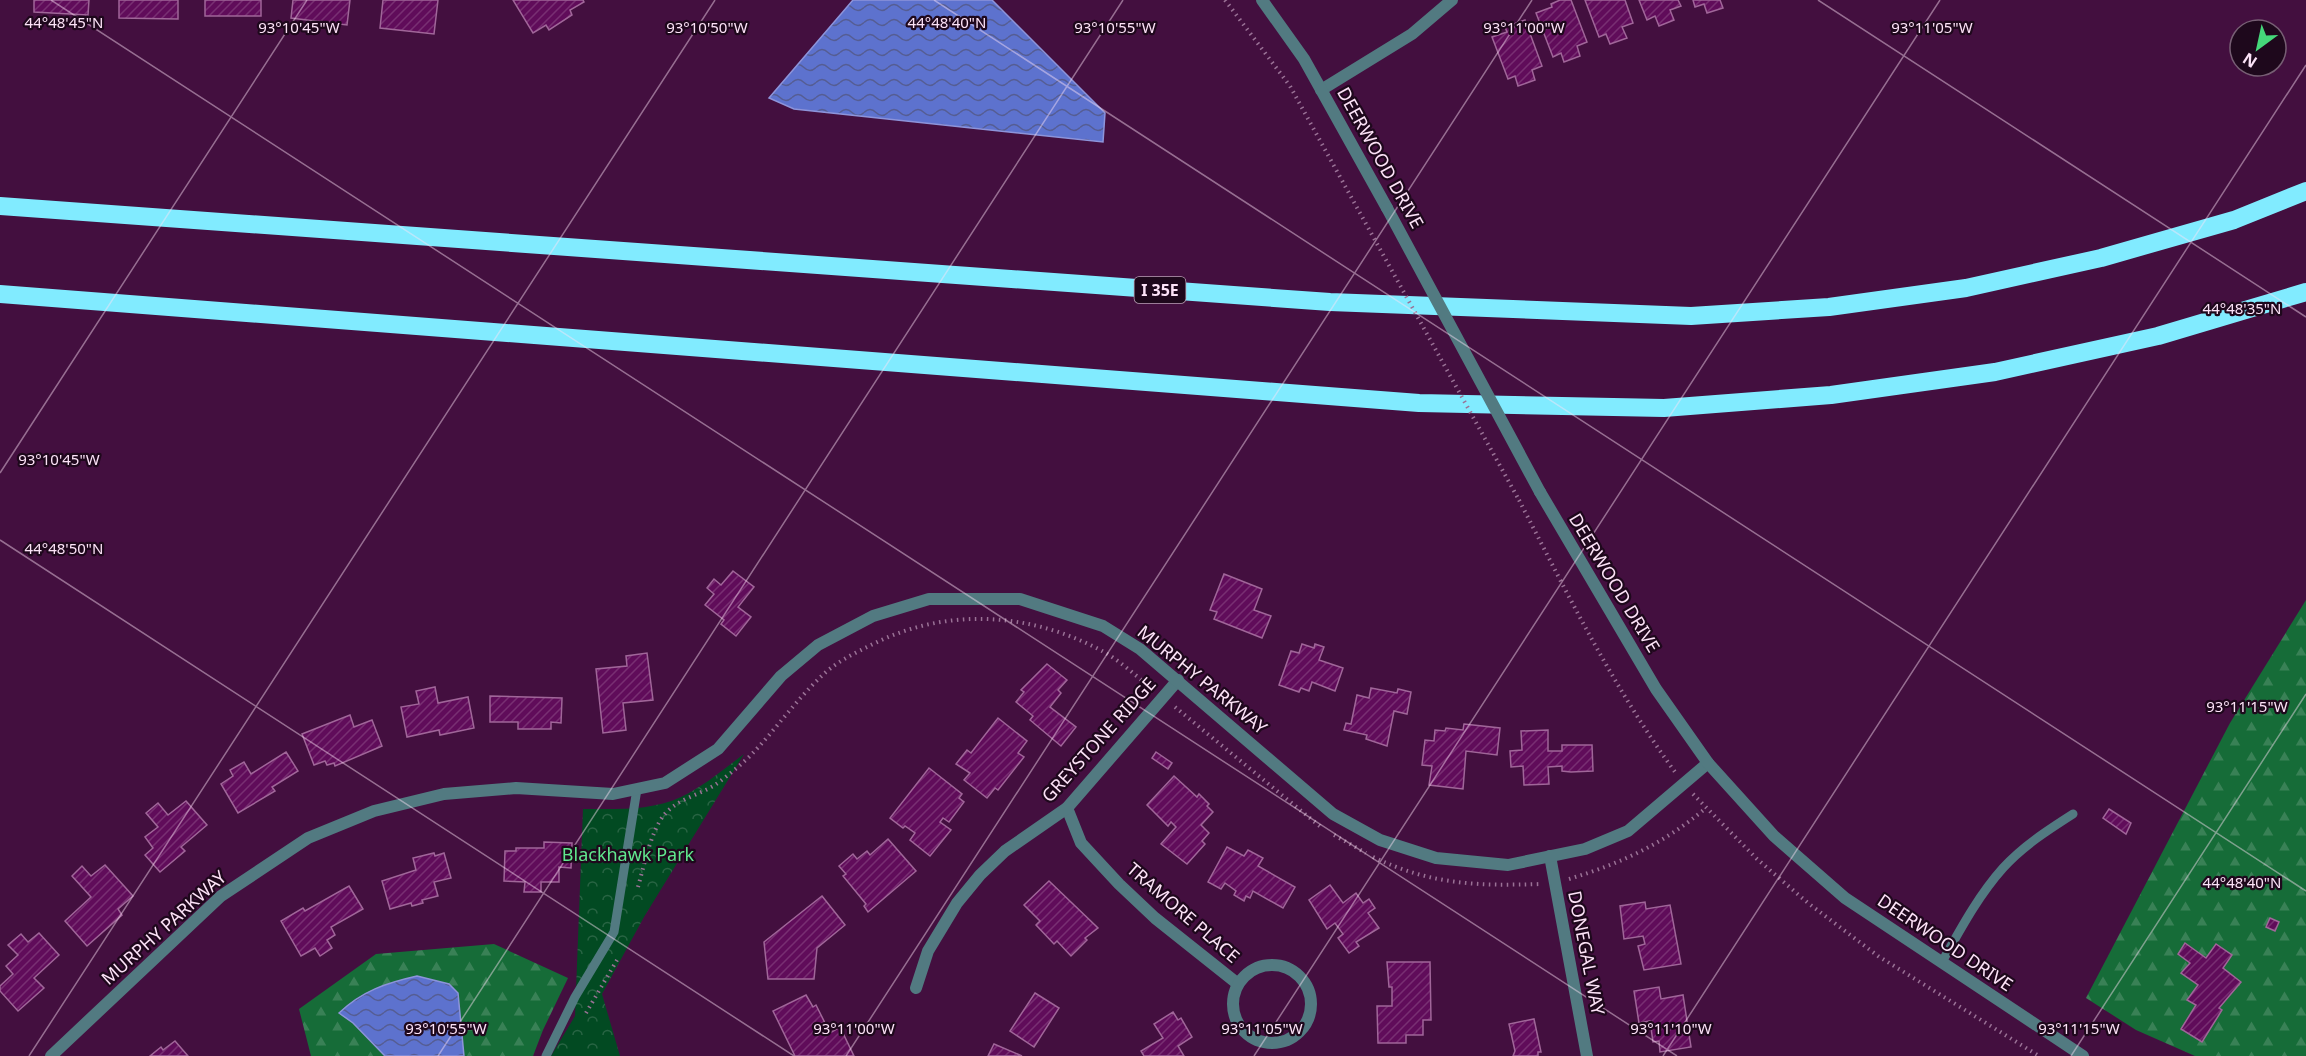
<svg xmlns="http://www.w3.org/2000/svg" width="2306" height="1056" viewBox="0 0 2306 1056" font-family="'Noto Sans',sans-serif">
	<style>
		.forest { fill: url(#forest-firs) }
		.park { fill: url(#park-crowns) }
		.water { fill: url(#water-waves); stroke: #8d94da; stroke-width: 1.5 }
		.building { fill: url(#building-hatch); stroke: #a06699; stroke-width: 1.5 }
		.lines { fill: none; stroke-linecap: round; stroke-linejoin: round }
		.path { stroke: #9a7296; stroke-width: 4; stroke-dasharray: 1.5 4.5; stroke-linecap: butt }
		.service { stroke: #527a81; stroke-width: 9 }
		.minor { stroke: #527a81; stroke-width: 12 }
		.tertiary { stroke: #527a81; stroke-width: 12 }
		.motorway { stroke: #81ebff; stroke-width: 18 }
		.path-bridge { stroke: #9a7296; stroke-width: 4; stroke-dasharray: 1.5 4.5; stroke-linecap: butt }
		.tertiary-bridge { stroke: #527a81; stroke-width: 12 }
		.ticks { fill: none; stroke: #fce2f7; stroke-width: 1.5; stroke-opacity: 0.45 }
		.labels { text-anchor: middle; stroke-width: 4.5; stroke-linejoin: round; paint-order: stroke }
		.shield { fill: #1e081c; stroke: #b9a1b5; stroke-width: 1.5 }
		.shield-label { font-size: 16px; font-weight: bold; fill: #fce2f7 }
		.street-label { font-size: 18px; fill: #fce2f7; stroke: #1e081c }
		.park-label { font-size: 18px; fill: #61e88e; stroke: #1e081c }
		.ticks-label { font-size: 15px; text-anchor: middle; fill: #fce2f7; stroke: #1e081c; stroke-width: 4.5; stroke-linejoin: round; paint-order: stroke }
	</style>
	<defs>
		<pattern id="forest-firs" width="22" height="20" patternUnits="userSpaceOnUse" patternTransform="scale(1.5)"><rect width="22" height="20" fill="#166c38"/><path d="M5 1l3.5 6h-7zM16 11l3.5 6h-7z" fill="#398156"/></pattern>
		<pattern id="park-crowns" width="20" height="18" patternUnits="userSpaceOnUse" patternTransform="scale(1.5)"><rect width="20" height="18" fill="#024a22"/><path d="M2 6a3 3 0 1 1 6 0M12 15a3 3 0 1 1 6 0" fill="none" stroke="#286443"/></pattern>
		<pattern id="water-waves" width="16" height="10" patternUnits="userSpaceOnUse" patternTransform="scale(1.5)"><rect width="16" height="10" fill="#5d72ce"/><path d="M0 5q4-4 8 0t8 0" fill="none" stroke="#555d93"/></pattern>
		<pattern id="building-hatch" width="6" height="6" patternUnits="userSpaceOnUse" patternTransform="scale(1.5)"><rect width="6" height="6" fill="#600c5a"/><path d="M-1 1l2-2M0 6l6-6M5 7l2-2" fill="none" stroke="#782f72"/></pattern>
	</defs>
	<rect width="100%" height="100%" fill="#430f3f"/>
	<g class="forest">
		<path d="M2306,600V1056H2195L2136,1030L2086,998L2230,723Z"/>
		<path d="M494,944L568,978L543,1030L533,1056H311L299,1009L376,954Z"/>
	</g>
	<path class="park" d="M744,754L644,917L602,994L620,1056H551L575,1016L583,809C616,809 651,811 681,797C704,786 724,769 744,754Z"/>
	<g class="water">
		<path d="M853,0H992L1105,113L1103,142L794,109L769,98Z"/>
		<path d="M417,976L449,984L458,993L464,1056H385L353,1023L339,1013C362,991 386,983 417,976Z"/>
	</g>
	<g class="building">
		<path d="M34,0H89L88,15L34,12Z"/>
		<path d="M119,0H178V19L119,18Z"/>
		<rect x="205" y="0" width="56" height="16"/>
		<path d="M293,0H350L347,25L291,18Z"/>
		<path d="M383,0H438L434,34L380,28Z"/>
		<path d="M513,0H583L584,2L570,10L572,15L549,30L546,25L533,33Z"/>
		<path d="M1560,0H1571L1587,42L1577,46L1580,56L1564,62L1561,53L1553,57L1536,13L1552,7L1551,4Z"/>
		<path d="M1585,0H1625L1633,23L1622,27L1627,38L1610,44L1606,34L1599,37Z"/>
		<path d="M1639,0H1678L1681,6L1670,10L1674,20L1659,26L1655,16L1647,20Z"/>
		<path d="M1693,0H1720L1723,8L1707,13L1704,4L1695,7Z"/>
		<path d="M1525,20L1542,66L1532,70L1535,80L1518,86L1515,76L1508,79L1492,37L1507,32L1505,27Z"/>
		<path d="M733,571L754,587L738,607L751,617L736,636L721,624L724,620L705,605L714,594L707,588L714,579L721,585Z"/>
		<path d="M1224,574L1262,589L1254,610L1271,616L1262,638L1214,619L1217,612L1210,610Z"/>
		<path d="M1302,644L1314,648L1315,644L1324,647L1319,660L1343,668L1335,691L1312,682L1309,691L1301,688L1299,692L1279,685L1291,651L1299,653Z"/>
		<path d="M647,653L653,700L623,703L626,730L603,733L596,669L627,666L626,656Z"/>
		<path d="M1047,664L1067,680L1058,690L1061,693L1050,707L1076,727L1061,746L1030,720L1033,716L1016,702L1024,692L1021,690Z"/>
		<path d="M435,687L438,703L468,697L474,728L440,735L439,730L407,737L401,707L419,704L416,691Z"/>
		<path d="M1371,688L1397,693L1398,689L1411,692L1407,714L1394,711L1387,746L1366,739L1367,735L1344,730L1346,723L1351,724L1357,695L1369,698Z"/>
		<path d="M490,696L562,698L561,723L551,722V729H518V722H490Z"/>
		<path d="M350,715L354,727L372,720L382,746L335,766L334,763L327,765L325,761L314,765L302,734Z"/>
		<path d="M998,718L1027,741L1018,753L1024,757L998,790L995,788L987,798L964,780L970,773L956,764L967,750L971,753Z"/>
		<path d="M1464,724L1500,728L1497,755L1466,751L1463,789L1429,785L1432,766L1422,765L1425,740L1434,741L1435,730L1445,731L1446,728L1463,730Z"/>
		<path d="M1548,730V751H1562V745H1592L1593,771L1571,772L1562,771V766L1548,767L1549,784L1524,785L1523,766L1511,767L1510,751L1522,750L1521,731Z"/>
		<path d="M286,752L298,771L272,787L275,791L238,813L221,784L233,776L230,770L244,762L251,774Z"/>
		<path d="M1156,752L1172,763L1168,769L1152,758Z"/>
		<path d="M929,768L962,794L959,798L964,802L949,822L943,818L940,822L951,830L930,856L910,840L915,833L905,826L903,828L890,818Z"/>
		<path d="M1174,776L1197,797L1199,794L1209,804L1207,806L1213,812L1201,825L1209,833L1202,841L1205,844L1187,864L1161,844L1176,827L1171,822L1168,826L1147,805Z"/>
		<path d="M186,801L207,825L181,847L185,851L160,872L145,855L153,848L145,837L158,827L146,813L158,803L168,815Z"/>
		<path d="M2109,809L2131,823L2126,834L2103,818Z"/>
		<path d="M888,839L916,871L868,912L864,906L866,904L843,876L846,874L839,866L853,854L857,859L867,851L870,855Z"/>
		<path d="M544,842L572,843L571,868L559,867V882H541V892H524L525,882L504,881L505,851H516V848H544Z"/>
		<path d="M1227,847L1244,856L1248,850L1263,858L1258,866L1295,887L1283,908L1253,891L1250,898L1246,896L1244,901L1234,895L1236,891L1225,883L1221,889L1208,882Z"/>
		<path d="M434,853L435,856L444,853L451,878L434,882L438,896L422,900L423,903L412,906L411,903L390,909L382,881L416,870L413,858Z"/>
		<path d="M105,865L133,896L118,909L122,915L87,946L65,921L91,897L72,876L82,866L91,876Z"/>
		<path d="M1049,881L1098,928L1085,938L1087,940L1071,956L1057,941L1054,944L1036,925L1040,921L1024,905Z"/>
		<path d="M1330,885L1343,903L1356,893L1363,903L1369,899L1375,908L1368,913L1379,928L1356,942L1359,946L1349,953L1338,938L1343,934L1335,923L1327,929L1309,900Z"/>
		<path d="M349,886L363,909L331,927L335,935L327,940L332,948L320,956L315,948L301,956L281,921L303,908L305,911Z"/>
		<path d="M822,896L845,925L817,948L814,979H768L764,942Z"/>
		<path d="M1645,902L1646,909L1670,905L1681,964L1644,970L1638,946L1645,944L1643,936L1624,939L1620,906Z"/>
		<path d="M2270,918L2279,922L2275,931L2266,927Z"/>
		<path d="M39,933L59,955L34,978L44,988L18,1011L0,991V986L13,974L6,966L18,955L8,945L21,934L28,942Z"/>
		<path d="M2185,943L2206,958L2216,944L2232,955L2223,968L2241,982L2219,1008L2222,1010L2202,1042L2181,1029L2196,1005L2187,1000L2198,985L2181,973L2190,963L2178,954Z"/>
		<path d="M1387,962H1430L1431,1020H1423V1035H1406V1043H1378L1377,1006H1392V987H1389Z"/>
		<path d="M1659,987L1661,999L1683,995L1691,1047L1660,1052L1659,1041L1653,1042L1650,1021L1639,1023L1634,991Z"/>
		<path d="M1035,993L1059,1008L1034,1047L1010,1031Z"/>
		<path d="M806,995L813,1007L816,1005L830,1033L840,1027L854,1056H795L773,1011Z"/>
		<path d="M1173,1012L1178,1020L1181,1018L1192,1037L1178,1046L1184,1056H1144L1141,1051L1163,1038L1154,1024Z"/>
		<path d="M1534,1019L1541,1052H1538V1056H1513L1515,1051L1509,1024Z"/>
		<path d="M175,1041L188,1056H150L161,1047L163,1050Z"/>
		<path d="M994,1044L1022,1056H988Z"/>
	</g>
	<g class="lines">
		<g class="path">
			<path d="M1225,0L1290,86L1345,186"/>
			<path d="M1519,500C1567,593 1613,687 1675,772"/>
			<path d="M1175,707L1322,828"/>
			<path d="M1693,794L1757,859L1808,903L1878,956L2039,1056"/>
			<path d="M1334,835L1366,853"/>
			<path d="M1373,857C1432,885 1477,886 1541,884"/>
			<path d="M1569,879C1622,863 1663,844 1706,808"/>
			<path d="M638,887C644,866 651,831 664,815C677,799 699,795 715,785C726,777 737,768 747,759C775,731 797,698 826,672C840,660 857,652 873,644C947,607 1031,612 1104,652C1120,661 1135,675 1150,687"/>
			<path d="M586,1013L617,960"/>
		</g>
		<g class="service">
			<path d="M1942,962C1960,930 1978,896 2003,868C2023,846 2048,830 2073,814"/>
			<path d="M546,1056L575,997L614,932L637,789"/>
		</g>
		<g class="minor">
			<path d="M1321,90L1412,34L1452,0"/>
			<path d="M1067,808L1081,843L1119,884L1155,918L1238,984"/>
			<path d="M1550,856L1587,1056"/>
			<circle cx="1272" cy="1004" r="39"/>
			<path d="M916,988L928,951L957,903L980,875L1005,851L1067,808L1178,680"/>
			<path d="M51,1056L221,896L308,838L374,811L444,794L516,788L613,794L665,783L718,749L781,676L818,645L873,616L929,599H1020L1103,626L1140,649L1333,814L1380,840L1436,858L1508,865L1585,849L1628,831L1708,763"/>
		</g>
		<g class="tertiary">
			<path d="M1262,0L1304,59L1387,208"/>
			<path d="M1540,492L1656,689L1708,763L1774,836L1845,898L2083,1056"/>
		</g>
		<g class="motorway">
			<path d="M0,206L1330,302L1691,316L1829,307L1966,288L2101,258L2234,220L2306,191"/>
			<path d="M0,294L1419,403L1664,408L1831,395L1995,372L2158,336L2306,292"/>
		</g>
		<path class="path-bridge" d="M1345,186L1519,500"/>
		<path class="tertiary-bridge" d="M1387,208L1540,492"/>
	</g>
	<path class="ticks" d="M51,0L1677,1056M934,0L2306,891M1818,0L2306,317M0,473L307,0M0,540L794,1056M29,1056L715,0M438,1056L1123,0M846,1056L1532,0M1254,1056L1940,0M1663,1056L2306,65M2071,1056L2306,694"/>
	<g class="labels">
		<rect class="shield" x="1134.5" y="277" width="51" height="26" rx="4.5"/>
		<g class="shield-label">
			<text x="1160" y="296">I 35E</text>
		</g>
		<g class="street-label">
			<text transform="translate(1380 158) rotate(61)" y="6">DEERWOOD DRIVE</text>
			<text transform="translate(1614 583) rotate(59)" y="6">DEERWOOD DRIVE</text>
			<text transform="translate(1202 680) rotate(39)" y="6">MURPHY PARKWAY</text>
			<text transform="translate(1099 740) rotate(-48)" y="6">GREYSTONE RIDGE</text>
			<text transform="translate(1183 913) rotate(41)" y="6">TRAMORE PLACE</text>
			<text transform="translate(164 928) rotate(-42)" y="6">MURPHY PARKWAY</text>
			<text transform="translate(1945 943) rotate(34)" y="6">DEERWOOD DRIVE</text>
			<text transform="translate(1586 953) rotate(79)" y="6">DONEGAL WAY</text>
		</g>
		<g class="park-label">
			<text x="628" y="861">Blackhawk Park</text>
		</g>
	</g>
	<g class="ticks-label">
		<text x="64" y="28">44°48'45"N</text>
		<text x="947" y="28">44°48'40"N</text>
		<text x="299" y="33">93°10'45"W</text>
		<text x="707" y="33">93°10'50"W</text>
		<text x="1115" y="33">93°10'55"W</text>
		<text x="1524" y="33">93°11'00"W</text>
		<text x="1932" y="33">93°11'05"W</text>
		<text x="2242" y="314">44°48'35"N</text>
		<text x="59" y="465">93°10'45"W</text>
		<text x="64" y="554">44°48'50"N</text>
		<text x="2247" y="712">93°11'15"W</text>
		<text x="2242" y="888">44°48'40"N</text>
		<text x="446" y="1034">93°10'55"W</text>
		<text x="854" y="1034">93°11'00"W</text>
		<text x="1262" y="1034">93°11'05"W</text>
		<text x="1671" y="1034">93°11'10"W</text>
		<text x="2079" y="1034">93°11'15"W</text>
	</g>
	<g transform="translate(2258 48) rotate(213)"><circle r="28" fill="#1e081c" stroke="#775f74" stroke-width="1.5"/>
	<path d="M0-4.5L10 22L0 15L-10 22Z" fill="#45d77a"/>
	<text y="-9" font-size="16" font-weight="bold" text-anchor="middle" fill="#fce2f7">N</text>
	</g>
</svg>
